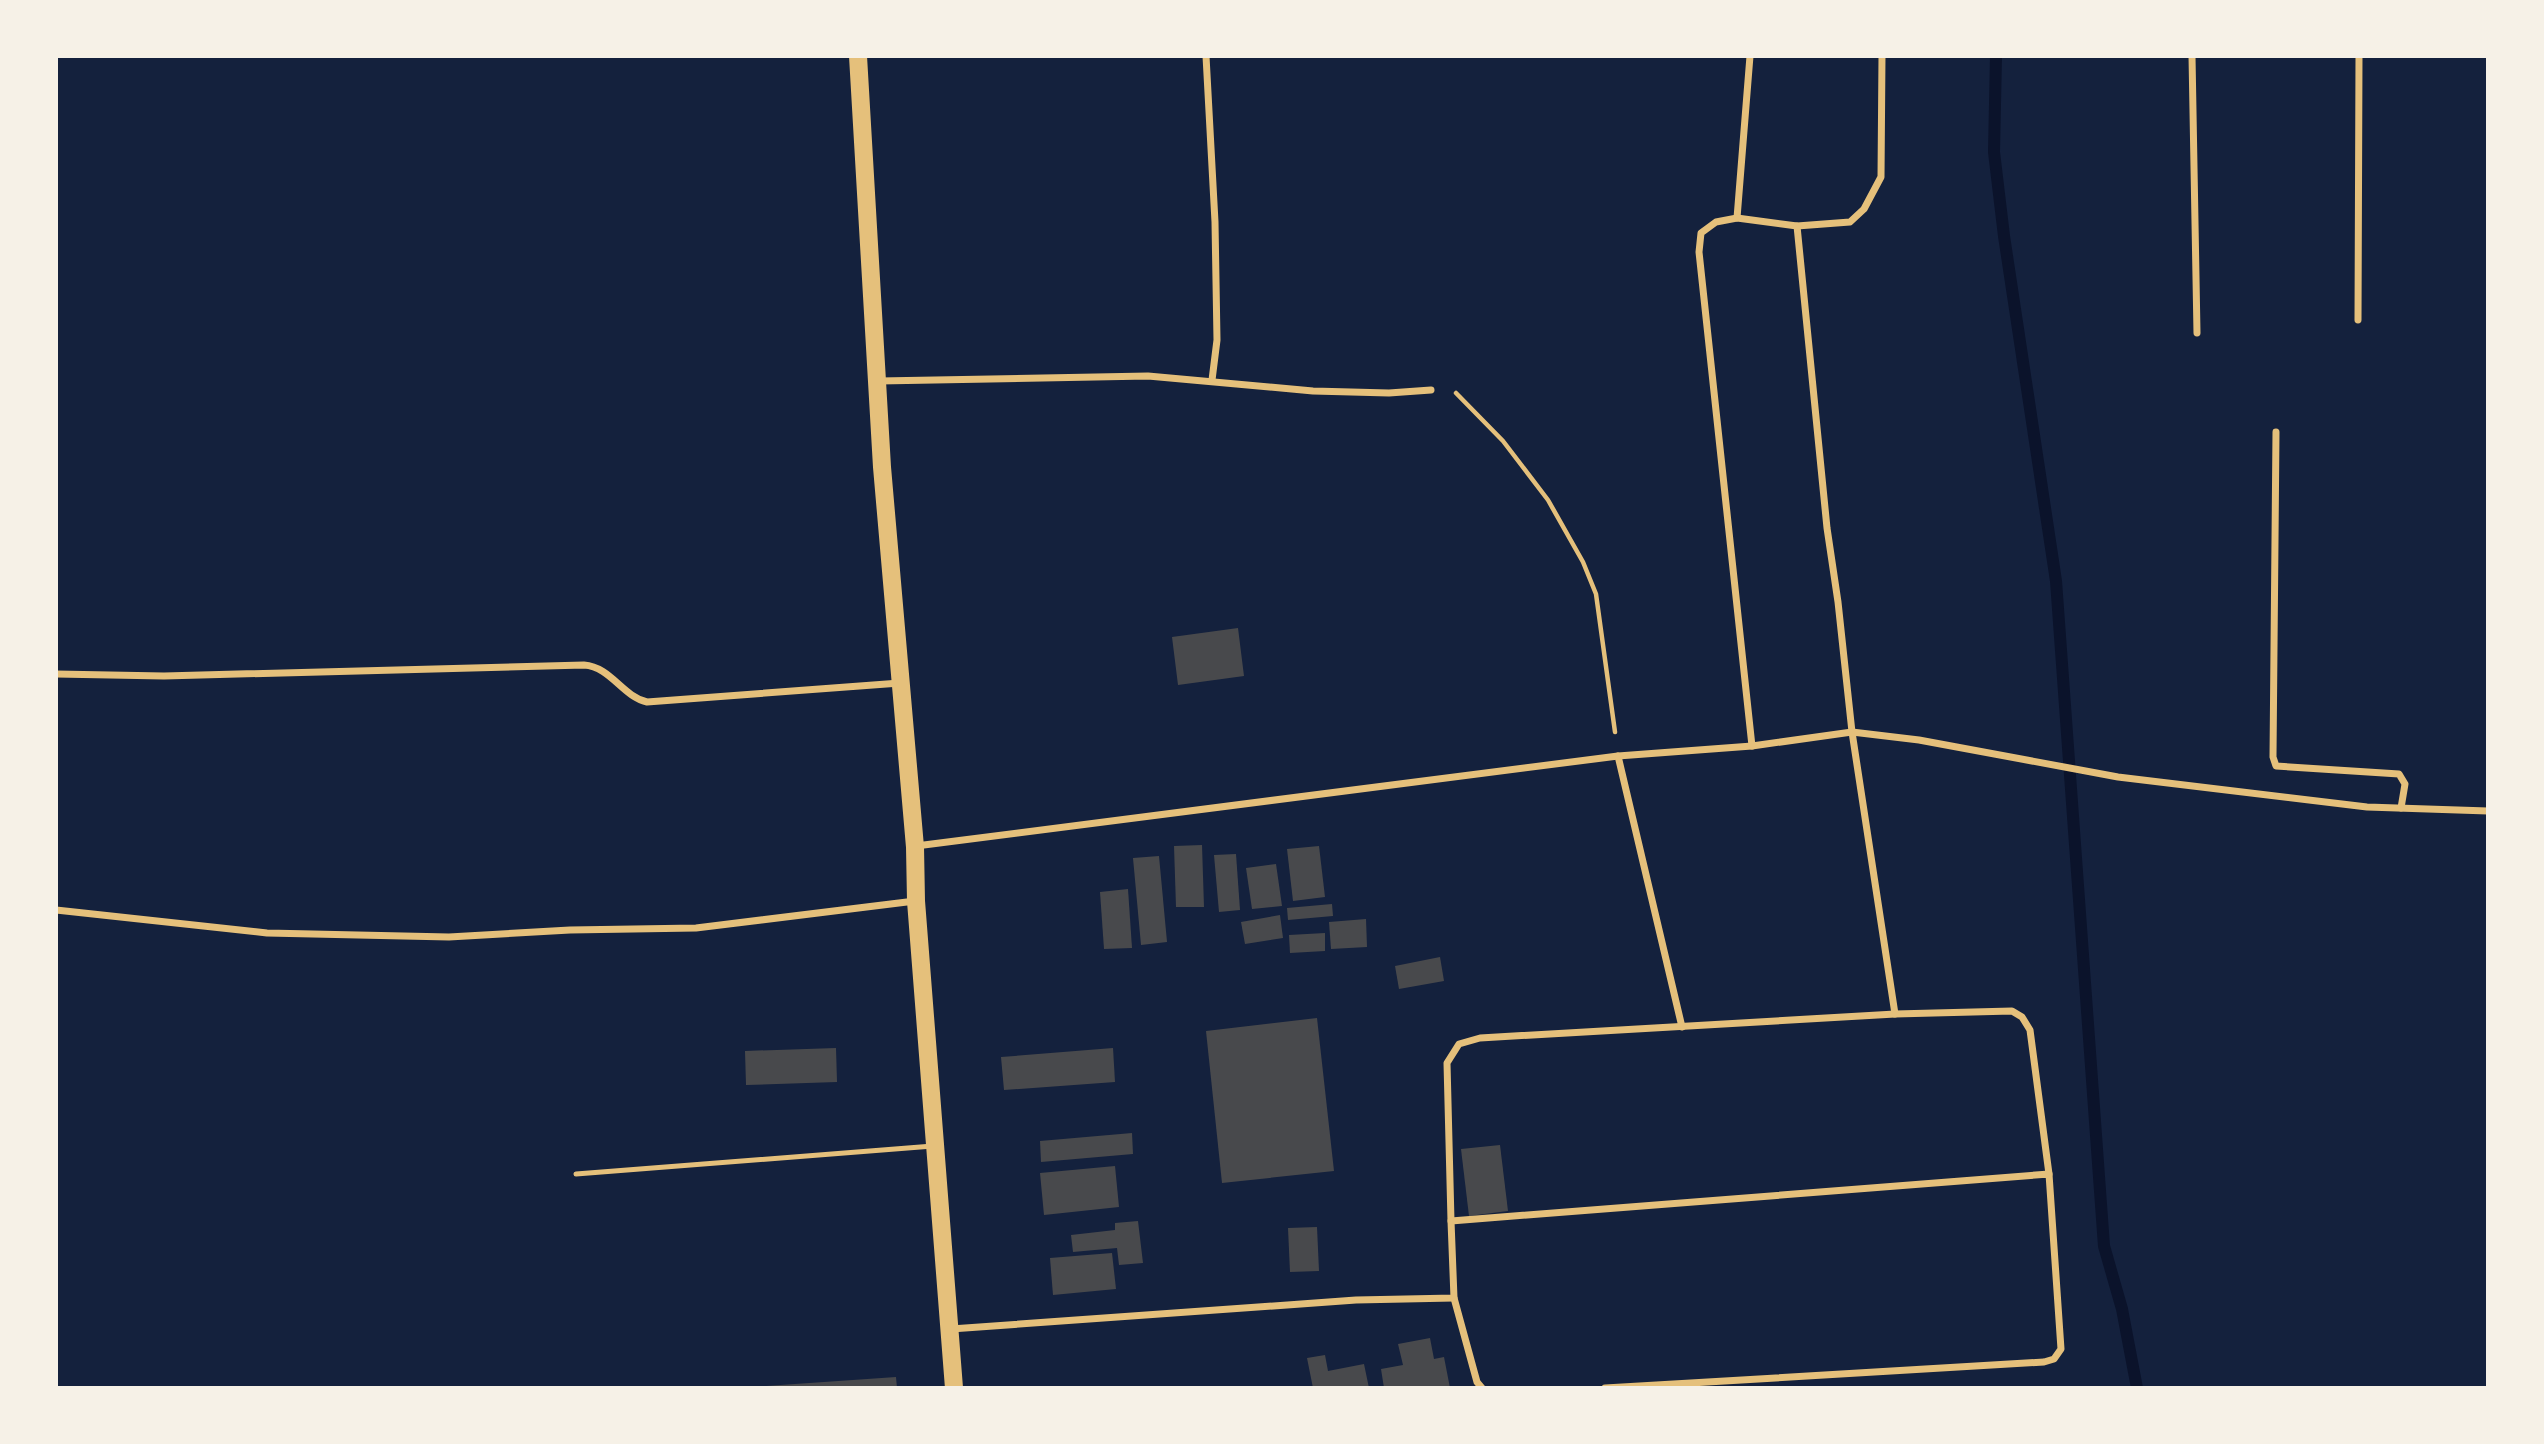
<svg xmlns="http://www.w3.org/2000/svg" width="2544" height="1444" viewBox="0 0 2544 1444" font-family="'Exo 2',sans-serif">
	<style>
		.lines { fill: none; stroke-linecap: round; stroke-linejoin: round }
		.stream { stroke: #0b132b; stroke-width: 12 }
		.building { fill: #48494c }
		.path { stroke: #e5c07b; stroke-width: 4.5 }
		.service { stroke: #e5c07b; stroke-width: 5 }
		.minor { stroke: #e5c07b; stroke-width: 7 }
		.primary { stroke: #e5c07b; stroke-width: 18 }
	</style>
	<rect width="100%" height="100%" fill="#14213d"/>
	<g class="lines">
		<path class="stream" d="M1996,56L1994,152L2004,236L2056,581L2104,1246L2122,1309L2137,1388"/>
	</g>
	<g class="building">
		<path d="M1238,628L1244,676L1178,685L1172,637Z"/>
		<path d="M1202,845L1204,907H1176L1174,846Z"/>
		<path d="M1319,846L1325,897L1293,901L1287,849Z"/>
		<path d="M1236,854L1240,910L1219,912L1214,855Z"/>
		<path d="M1159,856L1167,942L1141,945L1133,858Z"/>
		<path d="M1276,864L1282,906L1252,909L1246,868Z"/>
		<path d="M1128,889L1132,948L1104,949L1100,892Z"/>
		<path d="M1332,904L1333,916L1288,920L1287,908Z"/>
		<path d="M1280,915L1283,938L1245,944L1241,922Z"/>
		<path d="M1366,919L1367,947L1331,949L1329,922Z"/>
		<path d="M1325,933V951L1290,953L1289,935Z"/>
		<path d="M1440,957L1444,981L1399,989L1395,966Z"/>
		<path d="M1317,1018L1334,1171L1222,1183L1206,1031Z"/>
		<path d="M836,1048L837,1082L746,1085L745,1051Z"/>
		<path d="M1113,1048L1115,1082L1004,1090L1001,1057Z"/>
		<path d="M1132,1133L1133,1154L1041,1162L1040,1141Z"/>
		<path d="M1500,1145L1508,1211L1469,1216L1461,1149Z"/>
		<path d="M1115,1166L1119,1207L1044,1215L1040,1173Z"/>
		<path d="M1138,1221L1143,1263L1119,1265L1117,1248L1073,1252L1071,1235L1115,1230V1223Z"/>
		<path d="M1317,1227L1319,1271L1290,1272L1288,1228Z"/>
		<path d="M1112,1253L1116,1289L1053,1295L1050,1258Z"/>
		<path d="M1430,1338L1434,1359L1444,1357L1450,1388H1384L1381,1369L1403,1365L1398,1344Z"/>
		<path d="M1325,1355L1328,1371L1364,1364L1369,1388H1313L1307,1358Z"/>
		<path d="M896,1377L897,1388H766V1386Z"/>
	</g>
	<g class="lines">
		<path class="path" d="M1456,393L1503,441L1548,500L1583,562L1596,594L1615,732"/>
		<path class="service" d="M576,1174L933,1146"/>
		<g class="minor">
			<path d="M1206,56L1215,222L1217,340L1212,380"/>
			<path d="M1750,56L1737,218L1716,222L1701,233L1699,252L1752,746"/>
			<path d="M2192,56L2197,333"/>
			<path d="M1737,218L1797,226L1827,528L1838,602L1852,732L1895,1014"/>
			<path d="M1797,226L1850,222L1864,209L1881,177L1882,56"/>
			<path d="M2358,320L2359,56"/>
			<path d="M879,381L1148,376L1313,391L1389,393L1431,390"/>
			<path d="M2276,432L2273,757L2276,766L2399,774L2405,784L2401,808"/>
			<path d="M56,674L164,676L584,665C611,667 622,696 647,702L900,683"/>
			<path d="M1618,756L1682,1027"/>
			<path d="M916,846L1618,756L1752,746L1852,732L1919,740L2118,777L2367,807L2488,811"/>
			<path d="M56,910L267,933L449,937L570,930L696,928L915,901"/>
			<path d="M1451,1221L1447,1063L1459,1044L1480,1038L1895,1014L2012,1011L2022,1017L2030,1030L2049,1174"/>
			<path d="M1454,1298L1477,1382L1482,1388"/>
			<path d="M951,1329L1356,1300L1454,1298L1451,1221L2049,1174L2061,1349L2054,1359L2044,1362L1605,1388"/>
		</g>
		<path class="primary" d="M858,56L882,467L915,847L916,901L954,1388"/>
	</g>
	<rect width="2544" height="1444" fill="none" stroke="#f6f1e7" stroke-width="116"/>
</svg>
